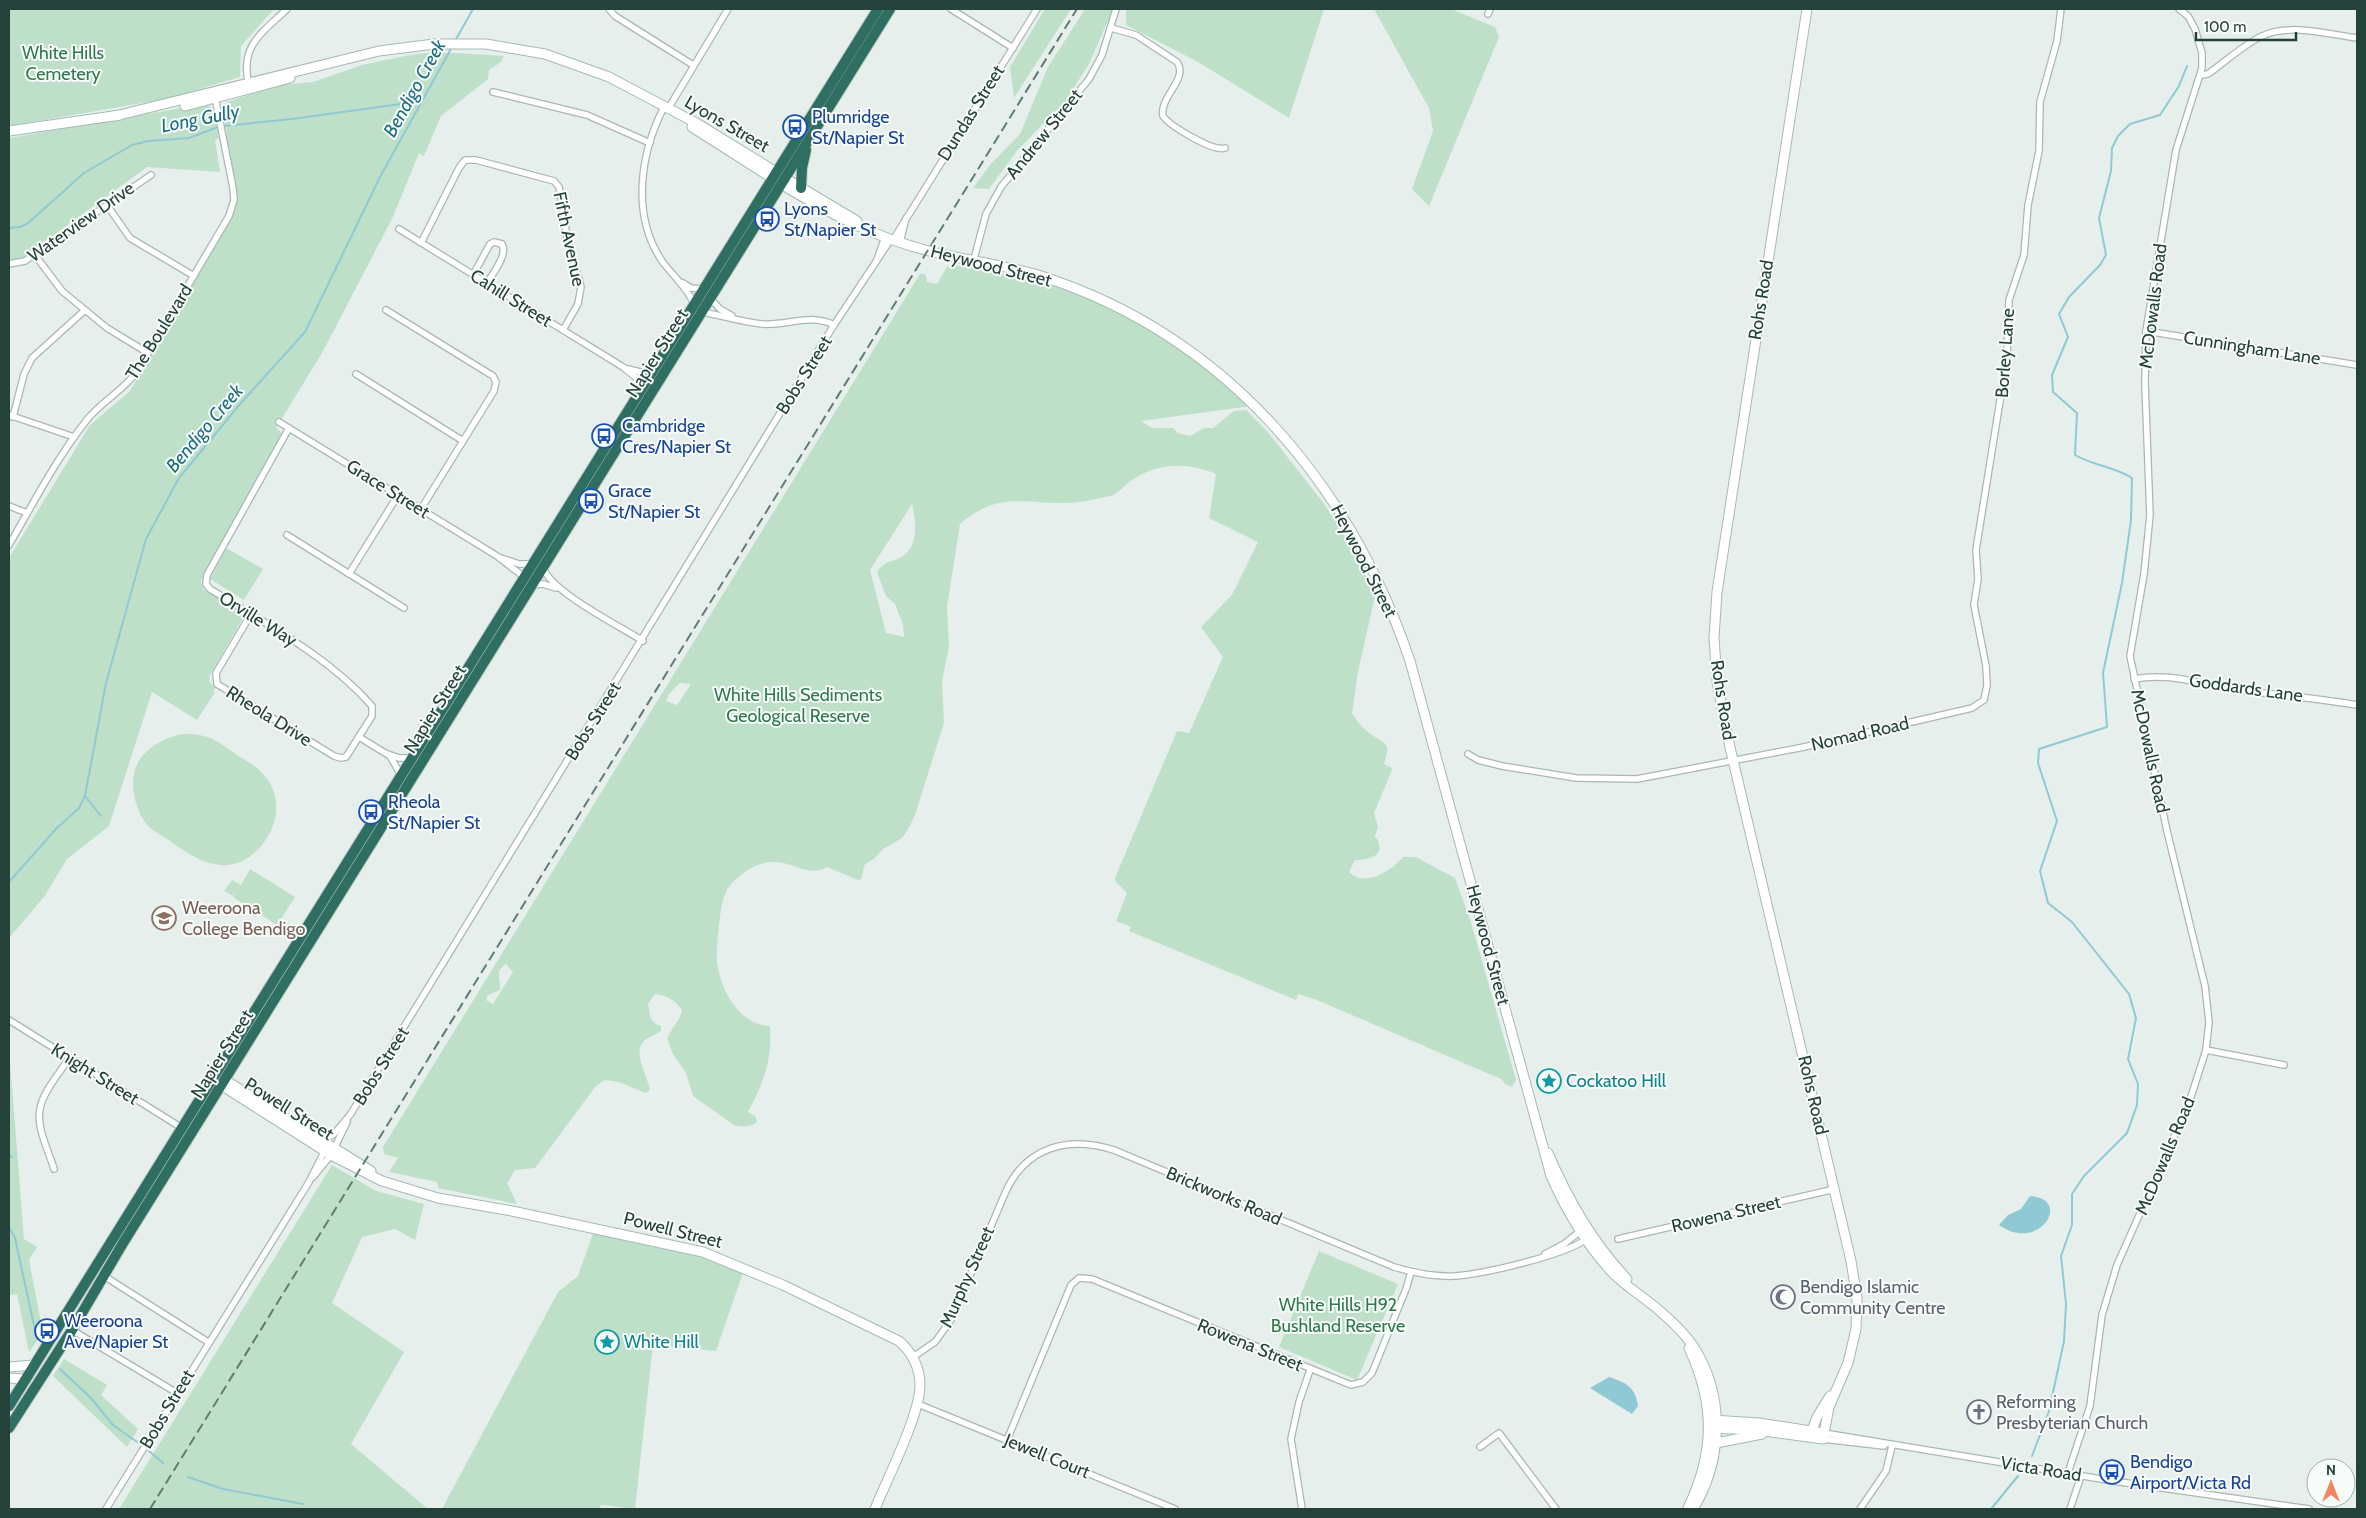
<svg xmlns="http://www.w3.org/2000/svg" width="2366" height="1518" viewBox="0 0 2366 1518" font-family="Cabin,sans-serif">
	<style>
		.green { fill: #bfe0c8; fill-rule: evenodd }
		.water { fill: #8ec9d4 }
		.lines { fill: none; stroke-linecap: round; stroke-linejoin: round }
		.stream { stroke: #8ec9d4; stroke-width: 2 }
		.street-casing { stroke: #a8b8b2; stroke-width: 8 }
		.secondary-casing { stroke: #a4bbb3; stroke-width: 11 }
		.highway-casing { stroke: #c2cac8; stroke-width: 12 }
		.street { stroke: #fff; stroke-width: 5.5 }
		.secondary { stroke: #fff; stroke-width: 9 }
		.highway { stroke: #2f6f62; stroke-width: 10 }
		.rail { stroke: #5f7d75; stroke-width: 2; stroke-dasharray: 10 5; stroke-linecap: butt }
		.labels { text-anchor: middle; stroke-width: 4; stroke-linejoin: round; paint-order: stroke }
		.park-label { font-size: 18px; fill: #2d7a4b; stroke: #f7fbf9 }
		.street-label { font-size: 18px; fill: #24423a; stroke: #f7fbf9 }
		.transit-label { font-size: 18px; fill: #164399; stroke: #f7fbf9; text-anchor: start }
		.education-label { font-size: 18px; fill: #785e54; stroke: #f7fbf9; text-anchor: start }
		.culture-label { font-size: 18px; fill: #0d838f; stroke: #f7fbf9; text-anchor: start }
		.worship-label { font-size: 18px; fill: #5b616d; stroke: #f7fbf9; text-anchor: start }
		.water-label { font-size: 19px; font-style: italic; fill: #1c6f80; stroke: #f7fbf9 }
	</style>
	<rect width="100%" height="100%" fill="#e6efeb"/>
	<g class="green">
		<path d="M9,9H274L241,46L240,77L166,99L9,126Z"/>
		<path d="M1045,9H1071L1014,98L1010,67Z"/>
		<path d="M1085,9H1113L1089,64L1066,100L1016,152L989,189L973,188L990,165L1020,134L1048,67Z"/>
		<path d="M1126,9H1324L1289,118L1198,62L1126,25Z"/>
		<path d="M1374,9H1451L1495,27L1499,37L1429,206L1412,189L1433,131L1429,108Z"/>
		<path d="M427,53H456L504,56L501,62L489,70L488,79L441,116L424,156L419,153L393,217L322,353L276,428L281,432V436L201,581L203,589L241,612L243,618L209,677L210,683L216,687L213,691L215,692L197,720L152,692L109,826L67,859L44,897L9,938V558L90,425L130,391L232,216L237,190L226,134L227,133C225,122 218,109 227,102L279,85L313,82L362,65L405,56Z"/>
		<path d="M204,104C217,105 216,126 219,138L215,140L220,172L147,167L21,259L9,260V138Z"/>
		<path d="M955,265L1069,287L1110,309L1150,322L1220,371L1251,406L1141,421L1152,428H1173L1178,433L1190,436L1204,428H1213L1234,411L1246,410L1267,431L1325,505L1351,546L1375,596L1358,672L1352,713C1357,721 1364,730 1372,735C1387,745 1391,743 1384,764L1392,768V770L1374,813L1378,827L1375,836C1388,855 1370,860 1355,860L1349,872C1366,888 1391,871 1403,857H1416L1455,878L1470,919L1516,1080L1512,1087L1505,1084L1501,1079L1317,1000L1298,994L1296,1000L1129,931L1131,927L1116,921L1127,893L1116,882L1115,878L1177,731L1189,733L1223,657L1201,627L1232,595L1258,542L1209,518L1216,474C1199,467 1182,464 1163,467C1152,469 1141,474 1132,480C1125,485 1118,494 1110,496C1096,499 1079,503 1064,503C1020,503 997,492 960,524L947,607L949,647L942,681L944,723L915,815L907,831L902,838L883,849L874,859L865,864L861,879L858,880L827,867C799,883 780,839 735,880C722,891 721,910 719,926C718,937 716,949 717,961C720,989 739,1025 770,1026C772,1062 764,1081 748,1112L755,1116L757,1122C751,1127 741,1127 734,1125L693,1096L686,1073L673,1054L667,1039C671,1028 680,1021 682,1010C675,1000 668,996 655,994L648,1004C650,1015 650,1023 661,1026V1031C656,1035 646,1038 643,1042C633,1054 648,1077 650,1090L646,1093L619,1082L605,1080L596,1086L535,1168L515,1170L507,1183L517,1204L438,1188L437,1182L389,1172L398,1158L384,1154L383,1147L920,274H925L927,282L937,284L947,267L953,268ZM912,504C916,520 919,545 903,556C890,564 888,558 877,572L886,596L895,604L903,624L904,637L886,633L870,570ZM680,683L691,684L677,705L666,701L669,694ZM506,964L513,972L493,1004L486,1000L488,995L500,990C501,980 494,971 506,964Z"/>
		<path d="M226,548L263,569L244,600L210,579Z"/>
		<path d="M182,734C210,734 214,739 237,755C244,760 255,765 261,772C287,797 277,835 252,855C224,877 194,859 170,841C163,836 154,832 148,826C132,807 126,771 145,753C156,742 167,738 182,734Z"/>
		<path d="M250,869L295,897L277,925L233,897L238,889L233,896L224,891L232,880L241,885Z"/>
		<path d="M9,1049L24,1239L37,1247L29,1260L43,1333L29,1352L17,1294L9,1295Z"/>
		<path d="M332,1165L376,1191L424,1204L415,1240L395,1229L362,1237L332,1303L404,1352L351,1444L428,1509H119Z"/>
		<path d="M595,1228L745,1267L716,1351L653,1344L635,1509L601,1505L600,1509H442L558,1292L578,1276Z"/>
		<path d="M1319,1251L1398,1284L1357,1380L1279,1347Z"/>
		<path d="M64,1359L107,1385L101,1395L138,1429L127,1447L53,1376Z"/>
	</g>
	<g class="water">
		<path d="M2030,1196C2073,1198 2040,1254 1999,1225L2008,1215L2021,1209Z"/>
		<path d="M1609,1377C1627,1383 1635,1387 1638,1406L1632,1414L1590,1388Z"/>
	</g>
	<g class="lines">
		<g class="stream">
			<path d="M455,41L473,9"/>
			<path d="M223,126L292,119L422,101"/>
			<path d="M9,228L20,227L27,224L84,173L132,145L148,141L189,138L218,127"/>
			<path d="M85,796L101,816"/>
			<path d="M9,882L56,829L79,808L85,796L106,683L146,539L179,478L241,403L305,332L380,177L452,47"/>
			<path d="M9,1155L12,1157"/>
			<path d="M9,1227L15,1238L37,1339"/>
			<path d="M60,1369L91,1398L113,1425L140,1444"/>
			<path d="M149,1451L163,1463"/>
			<path d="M2032,1456L2049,1411L2064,1341L2066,1304L2061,1256L2072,1225V1194L2084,1176L2127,1133L2137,1105L2138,1084L2128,1059L2136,1018L2129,994L2072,922L2048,903L2040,871L2057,821L2038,763L2039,749L2107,727L2103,673L2122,583L2131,520L2132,478C2113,466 2094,466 2075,455L2077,413L2053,392L2052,375L2068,337L2059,314L2069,297L2100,265L2106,255L2099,218L2111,171L2112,148L2118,136L2130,124L2160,115L2179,86L2187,66"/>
			<path d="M188,1477L223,1489L303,1504"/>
			<path d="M1991,1509L2018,1476"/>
		</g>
		<g class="street-casing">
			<g id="street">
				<path d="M609,9L615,16L693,65"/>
				<path d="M951,9L1013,48"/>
				<path d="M1488,14L1490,9"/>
				<path d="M1111,28L1136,35L1177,62C1189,79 1159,97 1163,116C1170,126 1213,152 1225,148"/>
				<path d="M2201,75L2208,74C2226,61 2243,45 2262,36C2291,23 2327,34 2357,38"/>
				<path d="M249,85C239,46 262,33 287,9"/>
				<path d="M493,92L587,115L650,143"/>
				<path d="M664,107C640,154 631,215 662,261C672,275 687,287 694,304"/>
				<path d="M668,109L728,9"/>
				<path d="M107,205L130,238L194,276"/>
				<path d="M399,229L623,367L644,384"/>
				<path d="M893,240L1037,9"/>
				<path d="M900,242L906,218"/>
				<path d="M421,243L459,168L465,160H476L554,181L559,187L567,237L581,287L578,304L563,330"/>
				<path d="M35,255L62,291L107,328L148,353"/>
				<path d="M974,259L986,214L1001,187L1089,79L1102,55L1116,9"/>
				<path d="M877,260L885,237"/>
				<path d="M9,264L25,261L151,175"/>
				<path d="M473,275L490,244L494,242L502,244C508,255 493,273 487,283"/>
				<path d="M683,283L691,288L703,289"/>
				<path d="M710,298L720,309L732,316"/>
				<path d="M386,310L493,376L496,382L494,391L421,509"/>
				<path d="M701,312C721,315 741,322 762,324C787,326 810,313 834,325L891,239"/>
				<path d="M2146,331L2357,365"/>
				<path d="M628,369L640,372H652"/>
				<path d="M356,374L463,441"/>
				<path d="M9,415L74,437"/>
				<path d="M13,417L24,374L32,358L85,310"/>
				<path d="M279,422L497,556L524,577"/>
				<path d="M9,506L27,513"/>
				<path d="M287,535L404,608"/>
				<path d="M9,545C33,504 56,459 86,421C101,401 124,391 138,370L229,216L234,200L233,188L215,97"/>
				<path d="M501,558L519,564H532"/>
				<path d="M543,568C553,593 618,625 643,641"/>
				<path d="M349,574L398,495"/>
				<path d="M532,585L543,584L556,588"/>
				<path d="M251,614L216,673L217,684L334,756L341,758L346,757L372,716V706C329,657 265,623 210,589L206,584L207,575L289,428"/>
				<path d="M2134,679C2169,672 2198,684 2232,689C2274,695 2316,698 2357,705"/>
				<path d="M359,737L390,756L401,775"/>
				<path d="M388,754L399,758H412"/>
				<path d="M1468,754L1478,760L1502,766L1576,778L1637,779L1804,747L1972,708L1984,700L1987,685L1986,666L1974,605L1978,579L1976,550L2007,357L2009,300L2024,255L2028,205L2039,151L2040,102L2057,41L2061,9"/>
				<path d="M9,1020L182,1128"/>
				<path d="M2206,1050L2284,1065"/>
				<path d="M319,1139L333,1135L350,1115C512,852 672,588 834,325"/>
				<path d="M54,1169C49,1152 36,1127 40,1109C43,1091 60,1073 69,1058"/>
				<path d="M313,1177L331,1155L347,1122"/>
				<path d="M1618,1239L1835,1189"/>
				<path d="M1545,1254L1564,1244L1583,1229"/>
				<path d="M104,1276L208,1342"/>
				<path d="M72,1330L177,1393"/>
				<path d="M913,1357L935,1342L951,1320L1006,1191C1027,1146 1069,1136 1114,1150L1394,1267C1414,1273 1434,1277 1455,1276C1483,1274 1567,1255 1588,1238"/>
				<path d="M918,1404L1175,1509"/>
				<path d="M1824,1433L2113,1481L2309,1509"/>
				<path d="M1823,1439L1884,1446"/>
				<path d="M1007,1440L1071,1285L1079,1278L1092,1279L1351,1385L1363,1382L1372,1373L1406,1289L1411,1272"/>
				<path d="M1480,1447L1499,1433L1556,1509"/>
				<path d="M2068,1473L2090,1406L2102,1315L2117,1265L2189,1103L2206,1050L2209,1022L2205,986L2167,831L2130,656L2144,574L2150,515L2145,384L2146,331L2176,150L2202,68V53L2195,29L2188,16L2179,9"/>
				<path d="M106,1509L309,1182L326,1148"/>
				<path d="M1302,1509L1291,1439L1299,1402L1310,1370"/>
				<path d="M1860,1509L1886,1471L1892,1446"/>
				<path d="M2070,1509L2081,1476"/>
			</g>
		</g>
		<g class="secondary-casing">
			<g id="secondary">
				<path d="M185,106L290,78"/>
				<path d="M115,116L379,51L434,44H486L545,54L609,77L698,124L776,172"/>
				<path d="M692,127L772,178"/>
				<path d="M9,131L120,115"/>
				<path d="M785,178L857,221"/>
				<path d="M781,184C829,213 873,237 929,251C968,261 1008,265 1047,278C1227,338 1350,484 1410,661L1551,1176C1566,1210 1585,1242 1609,1269C1625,1287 1645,1297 1662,1313C1676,1325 1691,1340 1699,1356C1725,1404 1721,1464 1693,1509"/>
				<path d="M225,1080L371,1171"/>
				<path d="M221,1085L331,1155L382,1181L438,1198L512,1211L703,1252L783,1285L899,1341C912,1352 920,1368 920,1385C920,1415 887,1479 875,1509"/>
				<path d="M1548,1153C1568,1200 1592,1242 1627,1279"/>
				<path d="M9,1367L34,1365"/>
				<path d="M9,1378L25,1379"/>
				<path d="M1712,1420L1759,1423L1824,1433"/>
				<path d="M1709,1428L1756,1430L1823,1439L1829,1407L1848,1363L1856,1329L1857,1298L1851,1261L1729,743L1717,681L1714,638L1717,592L1807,9"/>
				<path d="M1810,1436L1817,1417L1830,1396"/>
				<path d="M1716,1443L1762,1434"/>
				<path d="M1688,1508C1715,1452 1715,1404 1689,1348"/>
			</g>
		</g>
		<g class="highway-casing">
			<g id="highway">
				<path d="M801,188L802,168L806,150"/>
				<path d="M9,1406L878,9"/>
				<path d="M9,1428L72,1330L123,1243L890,9"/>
			</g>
		</g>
		<use href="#street" class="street"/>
		<use href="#secondary" class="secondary"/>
		<use href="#highway" class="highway"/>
		<path class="rail" d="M150,1509L1077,9"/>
	</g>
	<defs>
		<g id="bus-ring" transform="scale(1.25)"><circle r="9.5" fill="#f7fbf9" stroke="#1a4fb4" stroke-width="1.5"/><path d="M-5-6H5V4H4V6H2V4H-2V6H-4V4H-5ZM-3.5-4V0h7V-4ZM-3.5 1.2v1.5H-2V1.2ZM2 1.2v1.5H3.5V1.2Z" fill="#1a4fb4"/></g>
		<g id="school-ring" transform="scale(1.25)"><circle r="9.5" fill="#f7fbf9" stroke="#8d6e63" stroke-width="1.5"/><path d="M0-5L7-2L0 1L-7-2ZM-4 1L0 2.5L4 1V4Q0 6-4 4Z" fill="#8d6e63"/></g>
		<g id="sight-ring" transform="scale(1.25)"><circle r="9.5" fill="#f7fbf9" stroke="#0f9aa8" stroke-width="1.5"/><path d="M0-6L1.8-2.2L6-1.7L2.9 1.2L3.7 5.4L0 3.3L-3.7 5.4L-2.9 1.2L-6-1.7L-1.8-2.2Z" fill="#0f9aa8"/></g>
		<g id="mosque-ring" transform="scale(1.25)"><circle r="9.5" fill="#f7fbf9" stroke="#6b7280" stroke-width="1.5"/><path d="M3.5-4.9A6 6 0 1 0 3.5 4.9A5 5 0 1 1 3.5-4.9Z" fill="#6b7280"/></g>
		<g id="church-ring" transform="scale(1.25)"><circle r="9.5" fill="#f7fbf9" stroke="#6b7280" stroke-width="1.5"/><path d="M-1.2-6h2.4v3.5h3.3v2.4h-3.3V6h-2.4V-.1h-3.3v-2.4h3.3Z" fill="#6b7280"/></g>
	</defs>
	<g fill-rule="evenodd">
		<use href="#bus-ring" x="795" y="127"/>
		<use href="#bus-ring" x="767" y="219"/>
		<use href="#bus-ring" x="604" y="436"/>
		<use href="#bus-ring" x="591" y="501"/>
		<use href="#bus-ring" x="371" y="812"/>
		<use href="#school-ring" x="164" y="918"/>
		<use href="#sight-ring" x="1549" y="1081"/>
		<use href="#mosque-ring" x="1783" y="1297"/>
		<use href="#bus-ring" x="47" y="1331"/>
		<use href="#sight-ring" x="607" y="1342"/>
		<use href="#church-ring" x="1979" y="1412"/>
		<use href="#bus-ring" x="2112" y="1472"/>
	</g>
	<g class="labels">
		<g class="park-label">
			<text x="63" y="59">White Hills<tspan x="63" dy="21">Cemetery</tspan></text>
			<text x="798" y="701">White Hills Sediments<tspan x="798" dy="21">Geological Reserve</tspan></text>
			<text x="1338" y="1311">White Hills H92<tspan x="1338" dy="21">Bushland Reserve</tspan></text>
		</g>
		<g class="street-label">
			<text transform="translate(971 113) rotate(-58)" y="6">Dundas Street</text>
			<text transform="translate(727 124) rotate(30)" y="6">Lyons Street</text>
			<text transform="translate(1044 134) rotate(-51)" y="6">Andrew Street</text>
			<text transform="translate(81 222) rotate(-35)" y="6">Waterview Drive</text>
			<text transform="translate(569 239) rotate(78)" y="6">Fifth Avenue</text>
			<text transform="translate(991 266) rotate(14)" y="6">Heywood Street</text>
			<text transform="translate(511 298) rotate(32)" y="6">Cahill Street</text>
			<text transform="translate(1761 300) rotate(-81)" y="6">Rohs Road</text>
			<text transform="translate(2153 306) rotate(-83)" y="6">McDowalls Road</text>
			<text transform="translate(159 332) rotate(-58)" y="6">The Boulevard</text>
			<text transform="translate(2252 348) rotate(9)" y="6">Cunningham Lane</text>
			<text transform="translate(657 353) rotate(-58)" y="6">Napier Street</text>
			<text transform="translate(2005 353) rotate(-86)" y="6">Borley Lane</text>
			<text transform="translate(804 375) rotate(-58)" y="6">Bobs Street</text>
			<text transform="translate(388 489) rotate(32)" y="6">Grace Street</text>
			<text transform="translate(1364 561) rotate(63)" y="6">Heywood Street</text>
			<text transform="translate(258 619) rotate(32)" y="6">Orville Way</text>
			<text transform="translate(2246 688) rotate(8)" y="6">Goddards Lane</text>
			<text transform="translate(1723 700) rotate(81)" y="6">Rohs Road</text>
			<text transform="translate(435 709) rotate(-58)" y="6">Napier Street</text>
			<text transform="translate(269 716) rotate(32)" y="6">Rheola Drive</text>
			<text transform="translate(593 721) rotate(-58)" y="6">Bobs Street</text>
			<text transform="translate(1860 734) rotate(-13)" y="6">Nomad Road</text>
			<text transform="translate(2150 751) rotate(78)" y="6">McDowalls Road</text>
			<text transform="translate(1488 945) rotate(75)" y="6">Heywood Street</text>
			<text transform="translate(222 1054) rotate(-58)" y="6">Napier Street</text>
			<text transform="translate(381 1066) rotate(-58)" y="6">Bobs Street</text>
			<text transform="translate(95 1074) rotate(32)" y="6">Knight Street</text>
			<text transform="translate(1813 1095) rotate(77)" y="6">Rohs Road</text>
			<text transform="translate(289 1109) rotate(32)" y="6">Powell Street</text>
			<text transform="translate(2165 1156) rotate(-67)" y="6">McDowalls Road</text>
			<text transform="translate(1224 1196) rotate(23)" y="6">Brickworks Road</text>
			<text transform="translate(1726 1214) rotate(-13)" y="6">Rowena Street</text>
			<text transform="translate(673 1230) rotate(14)" y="6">Powell Street</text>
			<text transform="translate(967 1277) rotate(-66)" y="6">Murphy Street</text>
			<text transform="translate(1250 1345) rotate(22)" y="6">Rowena Street</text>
			<text transform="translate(167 1409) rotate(-59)" y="6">Bobs Street</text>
			<text transform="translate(1047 1456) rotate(22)" y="6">Jewell Court</text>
			<text transform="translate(2041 1469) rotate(9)" y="6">Victa Road</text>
		</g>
		<g class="transit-label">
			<text x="812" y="123">Plumridge<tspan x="812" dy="21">St/Napier St</tspan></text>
			<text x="784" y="215">Lyons<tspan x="784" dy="21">St/Napier St</tspan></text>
			<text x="622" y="432">Cambridge<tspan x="622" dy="21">Cres/Napier St</tspan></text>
			<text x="608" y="497">Grace<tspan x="608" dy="21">St/Napier St</tspan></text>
			<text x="388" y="808">Rheola<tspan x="388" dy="21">St/Napier St</tspan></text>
			<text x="64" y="1327">Weeroona<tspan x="64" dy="21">Ave/Napier St</tspan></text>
			<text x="2130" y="1468">Bendigo<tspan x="2130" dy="21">Airport/Victa Rd</tspan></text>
		</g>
		<g class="education-label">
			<text x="182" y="914">Weeroona<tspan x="182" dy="21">College Bendigo</tspan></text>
		</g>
		<g class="culture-label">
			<text x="1566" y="1087">Cockatoo Hill</text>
			<text x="624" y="1348">White Hill</text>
		</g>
		<g class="worship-label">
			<text x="1800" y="1293">Bendigo Islamic<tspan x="1800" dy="21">Community Centre</tspan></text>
			<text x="1996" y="1408">Reforming<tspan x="1996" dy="21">Presbyterian Church</tspan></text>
		</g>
		<g class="water-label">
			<text transform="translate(414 88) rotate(-61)" y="7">Bendigo Creek</text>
			<text transform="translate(200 118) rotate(-11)" y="7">Long Gully</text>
			<text transform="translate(204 428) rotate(-50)" y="7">Bendigo Creek</text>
		</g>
	</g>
	<rect width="2366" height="1518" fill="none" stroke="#24423a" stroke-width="20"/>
	<g transform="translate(2331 1483)"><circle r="24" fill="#f7fbf9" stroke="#a3b1ad"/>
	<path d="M0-4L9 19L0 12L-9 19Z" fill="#f4845f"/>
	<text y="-8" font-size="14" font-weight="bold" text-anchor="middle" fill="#24423a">N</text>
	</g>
	<path d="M2196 32v8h100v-8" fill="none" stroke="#24423a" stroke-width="2.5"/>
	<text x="2204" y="32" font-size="15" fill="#24423a" stroke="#f7fbf9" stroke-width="4" paint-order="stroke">100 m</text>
</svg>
